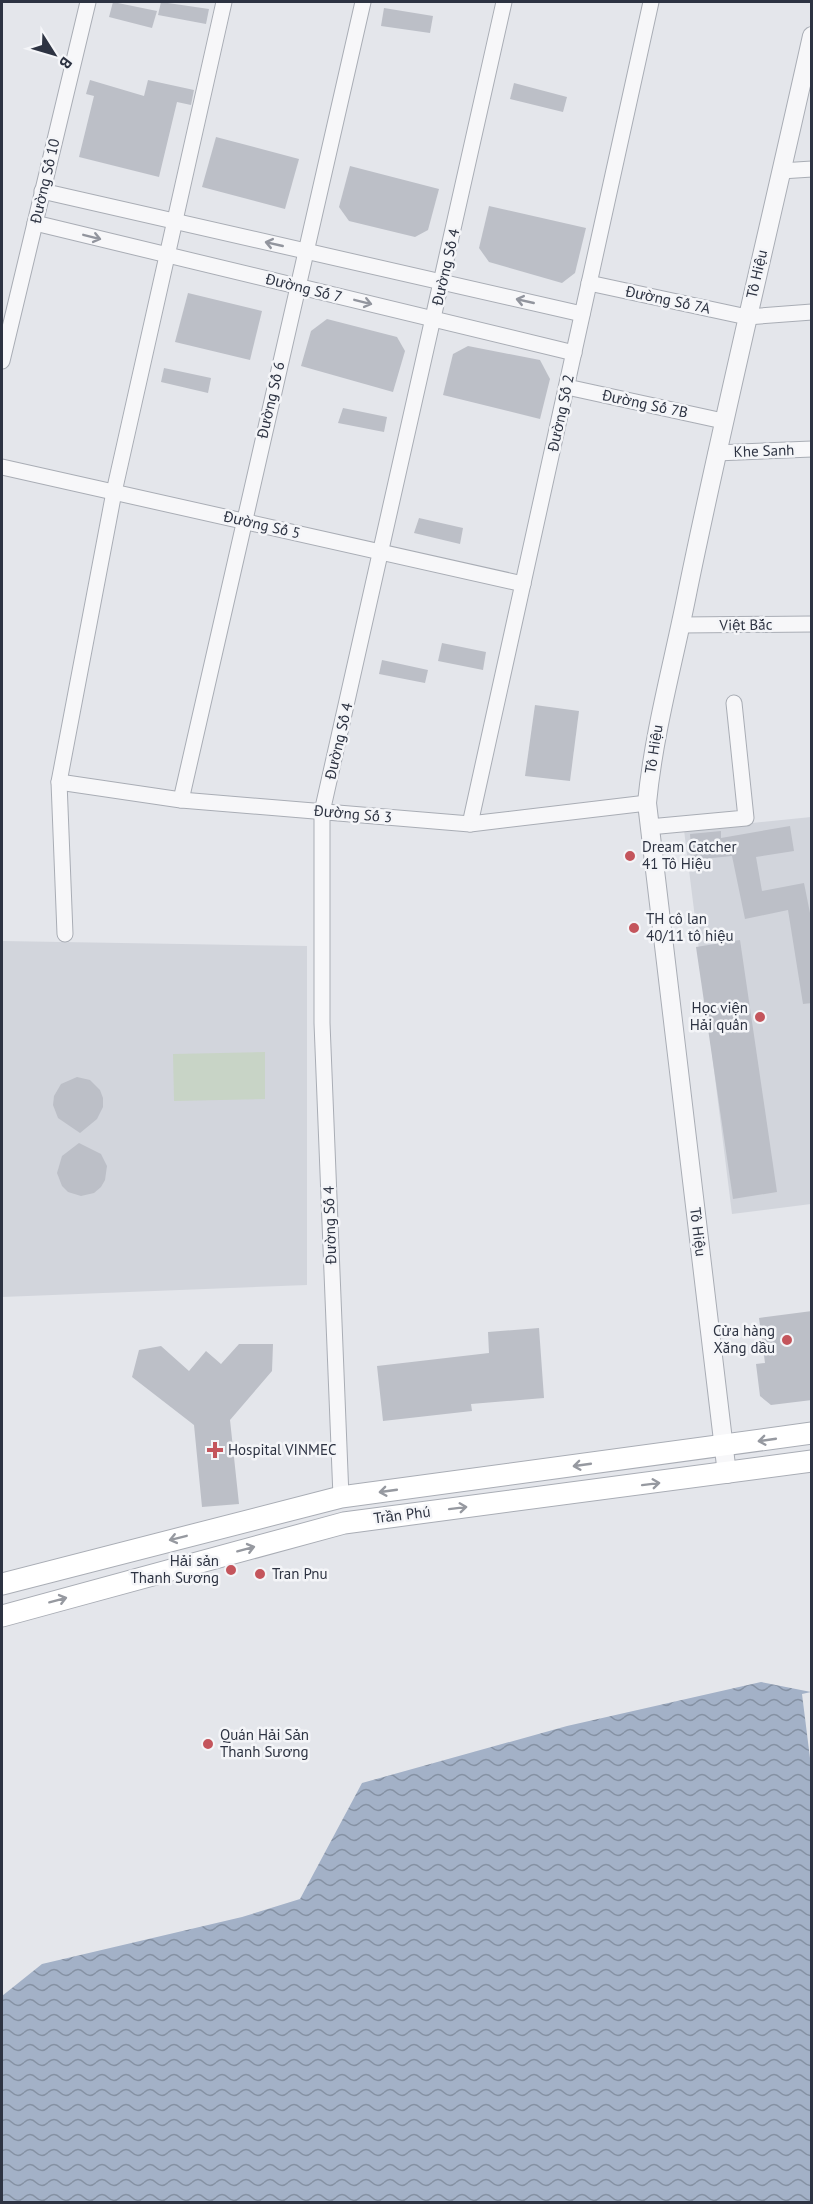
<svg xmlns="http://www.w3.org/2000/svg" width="813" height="2204" viewBox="0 0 813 2204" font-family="'PT Sans',sans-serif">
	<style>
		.built { fill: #d2d5dc }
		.green { fill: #c8d4c6 }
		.water { fill: url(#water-waves) }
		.pier { fill: #e4e6eb }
		.building { fill: #bcbfc7 }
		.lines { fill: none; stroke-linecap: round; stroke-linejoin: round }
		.minor-casing { stroke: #a9adb5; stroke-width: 17 }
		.tertiary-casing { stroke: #a9adb5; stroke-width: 20 }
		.secondary-casing { stroke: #a9adb5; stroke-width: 23 }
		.minor { stroke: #f7f7f9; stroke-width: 15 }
		.tertiary { stroke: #f7f7f9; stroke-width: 18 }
		.secondary { stroke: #fff; stroke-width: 21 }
		.oneway { stroke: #92959e }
		.oneway2 { stroke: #9699a0 }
		.poi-dot { fill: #c4555c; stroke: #f4f5f8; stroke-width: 2 }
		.labels { text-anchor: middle; stroke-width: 5; stroke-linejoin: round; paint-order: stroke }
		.street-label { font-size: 15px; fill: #2d3342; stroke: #f4f5f8 }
		.poi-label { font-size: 15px; fill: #2d3342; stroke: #f4f5f8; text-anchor: start }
	</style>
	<defs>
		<pattern id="water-waves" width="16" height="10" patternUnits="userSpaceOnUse" patternTransform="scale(1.5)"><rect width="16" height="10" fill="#a3b1c7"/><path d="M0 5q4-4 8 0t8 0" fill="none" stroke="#8591a3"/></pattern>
	</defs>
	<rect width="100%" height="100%" fill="#e4e6eb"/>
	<g class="built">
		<path d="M811,817V1204L732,1214L684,830Z"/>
		<path d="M2,941L307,946V1285L2,1297Z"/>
	</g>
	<path class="green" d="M265,1052V1099L174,1101L173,1054Z"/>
	<path class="water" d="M761,1682L811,1692V2202H2V1996L42,1964L242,1917L300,1899L362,1783L567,1726Z"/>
	<path class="pier" d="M811,1692H812L811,1766L802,1694Z"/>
	<g class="building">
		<path d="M113,2L157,11L152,28L109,17Z"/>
		<path d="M161,2L209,9L206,24L158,15Z"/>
		<path d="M384,8L433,16L430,33L381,26Z"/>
		<path d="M90,80L144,96L148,80L194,90L191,105L177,102L159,177L79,157L94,96L86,94Z"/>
		<path d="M514,83L567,97L563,112L510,99Z"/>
		<path d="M216,137L299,159L285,209L202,187Z"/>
		<path d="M350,166L439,189L428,230L415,237L349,221L339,207Z"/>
		<path d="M489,206L586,228L575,273L562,283L489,262L479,248Z"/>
		<path d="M188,293L262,311L250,360L175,342Z"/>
		<path d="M327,319L397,337L405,351L393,392L301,366L311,331Z"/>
		<path d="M468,346L540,360L550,379L540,419L443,395L453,354Z"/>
		<path d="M164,368L211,378L208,393L161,382Z"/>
		<path d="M343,408L387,417L384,432L338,423Z"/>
		<path d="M419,518L463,528L460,544L414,533Z"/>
		<path d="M442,643L486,652L483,670L438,661Z"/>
		<path d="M382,660L428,670L425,683L379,674Z"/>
		<path d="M535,705L579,711L570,781L525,776Z"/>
		<path d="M790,826L794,851L756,857L762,891L804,883L812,923V1003L803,1004L788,910L745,919L732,856L692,860L690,834L721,831V838Z"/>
		<path d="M740,940L777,1192L733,1199L696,947Z"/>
		<path d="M77,1077L90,1080L100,1090L103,1098V1107L97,1119L80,1133L58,1118L53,1105L54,1096L61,1084Z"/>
		<path d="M79,1143L101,1154L107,1166L105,1180L101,1187L94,1193L81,1196L68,1192L62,1186L57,1173L62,1156Z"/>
		<path d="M812,1311V1400L771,1405L760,1396L756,1364L765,1363L759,1318Z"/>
		<path d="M539,1328L544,1398L471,1404L472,1411L383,1421L377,1366L489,1353L488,1332Z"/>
		<path d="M239,1344H273L272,1371L230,1420L239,1504L202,1507L194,1425L132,1377L139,1350L161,1346L189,1371L206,1351L221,1364Z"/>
	</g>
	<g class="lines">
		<g class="minor-casing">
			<g id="minor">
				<path d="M781,171L812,169"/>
				<path d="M42,191L582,314"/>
				<path d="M35,223L574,353"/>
				<path d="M589,283L747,317L812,312"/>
				<path d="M2,361L88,2"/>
				<path d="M567,387L723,421"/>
				<path d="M716,453L812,449"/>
				<path d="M2,467L523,584"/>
				<path d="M681,625L812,624"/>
				<path d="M59,782L181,800L470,824L647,803"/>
				<path d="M181,800L363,2"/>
				<path d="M470,824L651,2"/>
				<path d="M649,827L746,818L734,703"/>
				<path d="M65,934L59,782L114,492L224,2"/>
				<path d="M341,1497L322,1023V812L504,2"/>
			</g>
		</g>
		<g class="tertiary-casing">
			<path id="tertiary" d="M727,1474L647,803C654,730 674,661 688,589C726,404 771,221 812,36"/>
		</g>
		<g class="secondary-casing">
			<g id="secondary">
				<path d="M2,1584L341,1497L812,1433"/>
				<path d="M2,1616L344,1523L812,1461"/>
			</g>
		</g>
		<use href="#minor" class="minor"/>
		<use href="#tertiary" class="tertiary"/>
		<use href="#secondary" class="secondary"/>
	</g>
	<defs><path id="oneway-shaft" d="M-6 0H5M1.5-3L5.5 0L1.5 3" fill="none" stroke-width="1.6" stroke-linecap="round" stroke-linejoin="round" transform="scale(1.5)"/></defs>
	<g class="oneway">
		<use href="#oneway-shaft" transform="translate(92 237) rotate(14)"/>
		<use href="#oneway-shaft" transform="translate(274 244) rotate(-167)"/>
		<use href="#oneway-shaft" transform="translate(525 301) rotate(-167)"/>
		<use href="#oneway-shaft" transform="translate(363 302) rotate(14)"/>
	</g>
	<g class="oneway2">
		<use href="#oneway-shaft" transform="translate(767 1440) rotate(172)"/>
		<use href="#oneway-shaft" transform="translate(582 1465) rotate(172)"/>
		<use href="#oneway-shaft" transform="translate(651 1484) rotate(-7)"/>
		<use href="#oneway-shaft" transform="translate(388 1491) rotate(172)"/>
		<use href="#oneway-shaft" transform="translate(458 1508) rotate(-7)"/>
		<use href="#oneway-shaft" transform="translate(178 1538) rotate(166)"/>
		<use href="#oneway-shaft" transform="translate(246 1549) rotate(-15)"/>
		<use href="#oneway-shaft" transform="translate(58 1600) rotate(-15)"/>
	</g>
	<g class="poi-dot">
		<circle cx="630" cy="856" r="6"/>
		<circle cx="634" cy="928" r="6"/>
		<circle cx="760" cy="1017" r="6"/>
		<circle cx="787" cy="1340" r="6"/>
		<path d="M212 1441h6v6h6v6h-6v6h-6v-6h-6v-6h6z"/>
		<circle cx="231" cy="1570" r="6"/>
		<circle cx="260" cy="1574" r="6"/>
		<circle cx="208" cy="1744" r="6"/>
	</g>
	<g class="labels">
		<g class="street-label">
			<text transform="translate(45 181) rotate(-77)" y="5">Đường Số 10</text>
			<text transform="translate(446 267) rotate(-77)" y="5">Đường Số 4</text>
			<text transform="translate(757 274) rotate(-77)" y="5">Tô Hiệu</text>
			<text transform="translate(304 288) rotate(14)" y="5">Đường Số 7</text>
			<text transform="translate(668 300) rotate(12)" y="5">Đường Số 7A</text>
			<text transform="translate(271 400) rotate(-77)" y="5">Đường Số 6</text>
			<text transform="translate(645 404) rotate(12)" y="5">Đường Số 7B</text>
			<text transform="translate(561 413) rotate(-78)" y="5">Đường Số 2</text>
			<text transform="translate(764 451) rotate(-2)" y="5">Khe Sanh</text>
			<text transform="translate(262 525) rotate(13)" y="5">Đường Số 5</text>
			<text transform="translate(746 625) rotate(-1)" y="5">Việt Bắc</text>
			<text transform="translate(339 741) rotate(-77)" y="5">Đường Số 4</text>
			<text transform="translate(654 749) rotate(-81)" y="5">Tô Hiệu</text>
			<text transform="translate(353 814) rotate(5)" y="5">Đường Số 3</text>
			<text transform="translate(330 1225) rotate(-92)" y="5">Đường Số 4</text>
			<text transform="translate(698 1232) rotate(83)" y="5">Tô Hiệu</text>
			<text transform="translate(402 1515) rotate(-7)" y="5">Trần Phú</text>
		</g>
		<g class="poi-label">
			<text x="642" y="852">Dream Catcher<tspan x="642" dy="17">41 Tô Hiệu</tspan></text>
			<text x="646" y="924">TH cô lan<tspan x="646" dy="17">40/11 tô hiệu</tspan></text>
			<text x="748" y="1013" text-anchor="end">Học viện<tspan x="748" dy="17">Hải quân</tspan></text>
			<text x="775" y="1336" text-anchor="end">Cửa hàng<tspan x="775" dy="17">Xăng dầu</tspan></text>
			<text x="228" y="1455">Hospital VINMEC</text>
			<text x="219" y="1566" text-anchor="end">Hải sản<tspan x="219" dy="17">Thanh Sương</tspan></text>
			<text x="272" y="1579">Tran Pnu</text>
			<text x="220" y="1740">Quán Hải Sản<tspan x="220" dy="17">Thanh Sương</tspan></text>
		</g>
	</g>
	<rect width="813" height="2204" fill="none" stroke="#2d3342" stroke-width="6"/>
	<g transform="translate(54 54) rotate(127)" stroke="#f4f5f8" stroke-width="4.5" paint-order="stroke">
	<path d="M0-4.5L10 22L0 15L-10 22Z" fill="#2d3342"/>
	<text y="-9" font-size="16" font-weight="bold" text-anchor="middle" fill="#2d3342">B</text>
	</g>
</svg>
